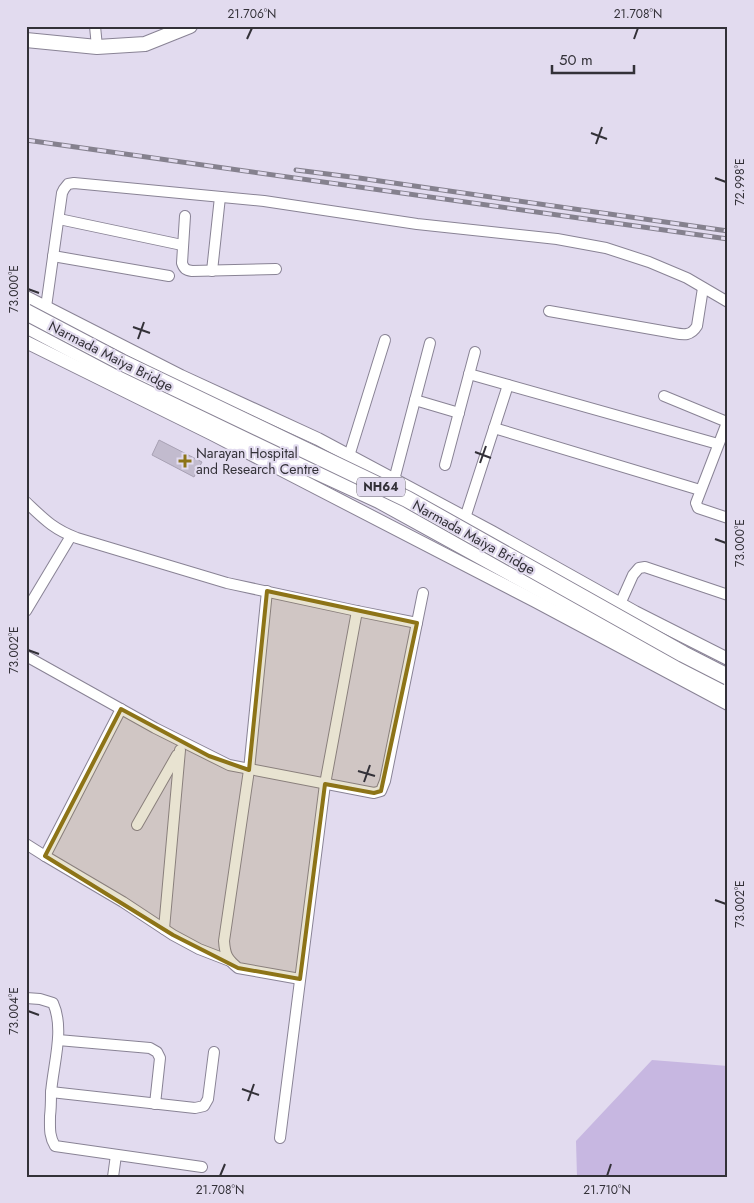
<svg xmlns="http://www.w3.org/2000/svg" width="754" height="1203" viewBox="0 0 754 1203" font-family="Jost,sans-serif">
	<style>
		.green { fill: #c7b7e1 }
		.building { fill: #c2bbce; stroke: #a8a1b4 }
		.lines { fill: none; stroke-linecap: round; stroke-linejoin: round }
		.minor-casing { stroke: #898395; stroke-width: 12 }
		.tertiary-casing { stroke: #898395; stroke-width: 14 }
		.secondary-casing { stroke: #898395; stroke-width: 16 }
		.trunk-casing { stroke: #898395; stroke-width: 18 }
		.minor { stroke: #fff; stroke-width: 10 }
		.tertiary { stroke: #fff; stroke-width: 12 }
		.secondary { stroke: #fff; stroke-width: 14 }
		.trunk { stroke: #fff; stroke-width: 16 }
		.rail-casing { stroke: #85818e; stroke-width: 5 }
		.rail { stroke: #e2dbef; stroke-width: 3; stroke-dasharray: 9; stroke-linecap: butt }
		.trunk-bridge-casing { stroke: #898395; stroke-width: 18; stroke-linecap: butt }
		.trunk-bridge { stroke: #fff; stroke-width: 16 }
		.marked { fill: #8d7417; fill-opacity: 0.2; stroke: #8d7417; stroke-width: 4; stroke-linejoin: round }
		.ticks { fill: none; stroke: #333138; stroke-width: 2 }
		.poi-dot { fill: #8d7417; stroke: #e2dbef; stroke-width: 2 }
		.labels { text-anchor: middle; stroke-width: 4.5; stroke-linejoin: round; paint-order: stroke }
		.shield { fill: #e2dbef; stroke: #68646f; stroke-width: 1 }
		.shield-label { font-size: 12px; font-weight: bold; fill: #333138 }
		.street-label { font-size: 14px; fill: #333138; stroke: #e2dbef }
		.poi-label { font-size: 14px; fill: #333138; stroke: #e2dbef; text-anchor: start }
		.neatline { fill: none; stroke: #333138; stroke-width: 2 }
		.ticks-label { font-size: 12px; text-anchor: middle; fill: #333138 }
	</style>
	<rect width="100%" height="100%" fill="#e2dbef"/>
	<path class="green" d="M652,1060L728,1066V1177H577L576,1141Z"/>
	<path class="building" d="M159,440L202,462L194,477L152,455Z"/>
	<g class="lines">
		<g class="minor-casing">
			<g id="minor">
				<path d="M95,26L97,47"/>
				<path d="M185,216L182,263C184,269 186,270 192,271L276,269"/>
				<path d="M59,219L182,245"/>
				<path d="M53,256L169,276"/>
				<path d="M212,271L220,197"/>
				<path d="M46,307L62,193L64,189L68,184L74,183L264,201L417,224L557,239L606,248L649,262L687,278L728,302"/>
				<path d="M549,311L674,333C684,335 691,336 697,326L703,288"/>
				<path d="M469,374L718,444"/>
				<path d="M664,396L727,422"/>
				<path d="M415,400L459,413"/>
				<path d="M728,420L696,503L698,508L728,518"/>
				<path d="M494,428L700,490"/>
				<path d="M349,456L385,340"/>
				<path d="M445,465L475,352"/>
				<path d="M394,480L430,343"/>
				<path d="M26,502C44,519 53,529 77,538L227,583L357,611L417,623"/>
				<path d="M465,518L508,385"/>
				<path d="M267,591L249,770L224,941C225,955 227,959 238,968L300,979"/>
				<path d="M620,604L633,575L639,568L645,567L728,595"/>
				<path d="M26,611L71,536"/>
				<path d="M26,656L155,728L229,765L374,793L381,791L385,781L423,593"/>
				<path d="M137,825L177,755"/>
				<path d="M26,844L45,856L123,902L173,935L199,949L230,961"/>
				<path d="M45,856L121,709"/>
				<path d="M164,929L180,750"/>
				<path d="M26,998L40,999L53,1003C65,1029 53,1065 51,1093C51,1100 51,1108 50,1116C50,1128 49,1136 55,1146L202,1167"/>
				<path d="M58,1040L150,1048L157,1052L160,1058L155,1104"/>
				<path d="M51,1092L195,1108L204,1106L208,1099L214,1052"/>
				<path d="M280,1138L325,784L357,611"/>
				<path d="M113,1177L116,1155"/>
			</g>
		</g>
		<g class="tertiary-casing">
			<g id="tertiary">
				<path d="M26,297L181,376L318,439L492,532L635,612L728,659"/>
				<path d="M26,342L212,434L535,601L728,704"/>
			</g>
		</g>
		<g class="secondary-casing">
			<path id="secondary" d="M26,40L97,47L145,44L190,26"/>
		</g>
		<g class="trunk-casing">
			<path id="trunk" d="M26,325L199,417L379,500L537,587L728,690"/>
		</g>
		<use href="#minor" class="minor"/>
		<use href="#tertiary" class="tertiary"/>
		<use href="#secondary" class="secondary"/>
		<use href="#trunk" class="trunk"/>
		<g class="rail-casing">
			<g id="rail">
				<path d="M26,140L728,239"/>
				<path d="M296,170L359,178L728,231"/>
			</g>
		</g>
		<use href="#rail" class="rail"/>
		<g class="trunk-bridge-casing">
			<path id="trunk-bridge" d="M26,312L121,362L407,499L683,654L728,677"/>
		</g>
		<use href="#trunk-bridge" class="trunk-bridge"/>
	</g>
	<path class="marked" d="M267,591L417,623L381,791L374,793L325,784L300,979L238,968L173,935L45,856L121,709L209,756L249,770Z"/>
	<path class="ticks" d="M247,39L252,28M634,39L638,28M591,133L607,139M596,144L602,127M715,178L726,182M28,289L39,293M133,327L150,333M138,339L144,322M475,452L491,458M480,463L486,446M715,539L726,543M28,650L39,654M358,771L375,776M364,782L370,765M715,900L726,904M28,1011L39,1015M242,1089L259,1095M248,1101L254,1084M220,1176L225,1164M607,1176L611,1164"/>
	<path class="poi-dot" d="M182.5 453.5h5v5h5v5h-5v5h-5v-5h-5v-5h5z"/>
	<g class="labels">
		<rect class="shield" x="357" y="477.5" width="48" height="19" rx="4"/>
		<g class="shield-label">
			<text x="381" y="491">NH64</text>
		</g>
		<g class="street-label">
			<text transform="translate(111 356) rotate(27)" y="5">Narmada Maiya Bridge</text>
			<text transform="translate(474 537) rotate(29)" y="5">Narmada Maiya Bridge</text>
		</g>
		<g class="poi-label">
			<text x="196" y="458">Narayan Hospital<tspan x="196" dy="16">and Research Centre</tspan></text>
		</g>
	</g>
	<rect width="754" height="1203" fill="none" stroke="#e2dbef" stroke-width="55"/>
	<path d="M552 65v8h82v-8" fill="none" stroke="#333138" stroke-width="2.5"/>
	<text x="559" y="65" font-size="15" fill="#333138" stroke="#e2dbef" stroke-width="4" paint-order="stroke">50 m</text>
	<rect x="28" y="28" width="698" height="1148" class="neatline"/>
	<g class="ticks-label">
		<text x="252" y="18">21.706°N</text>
		<text x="638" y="18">21.708°N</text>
		<text transform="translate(740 182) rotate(-90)" y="4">72.998°E</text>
		<text transform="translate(14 289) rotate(-90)" y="4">73.000°E</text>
		<text transform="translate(740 543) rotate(-90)" y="4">73.000°E</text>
		<text transform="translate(14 650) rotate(-90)" y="4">73.002°E</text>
		<text transform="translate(740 904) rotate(-90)" y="4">73.002°E</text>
		<text transform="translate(14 1011) rotate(-90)" y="4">73.004°E</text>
		<text x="220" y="1194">21.708°N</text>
		<text x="607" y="1194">21.710°N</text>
	</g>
</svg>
